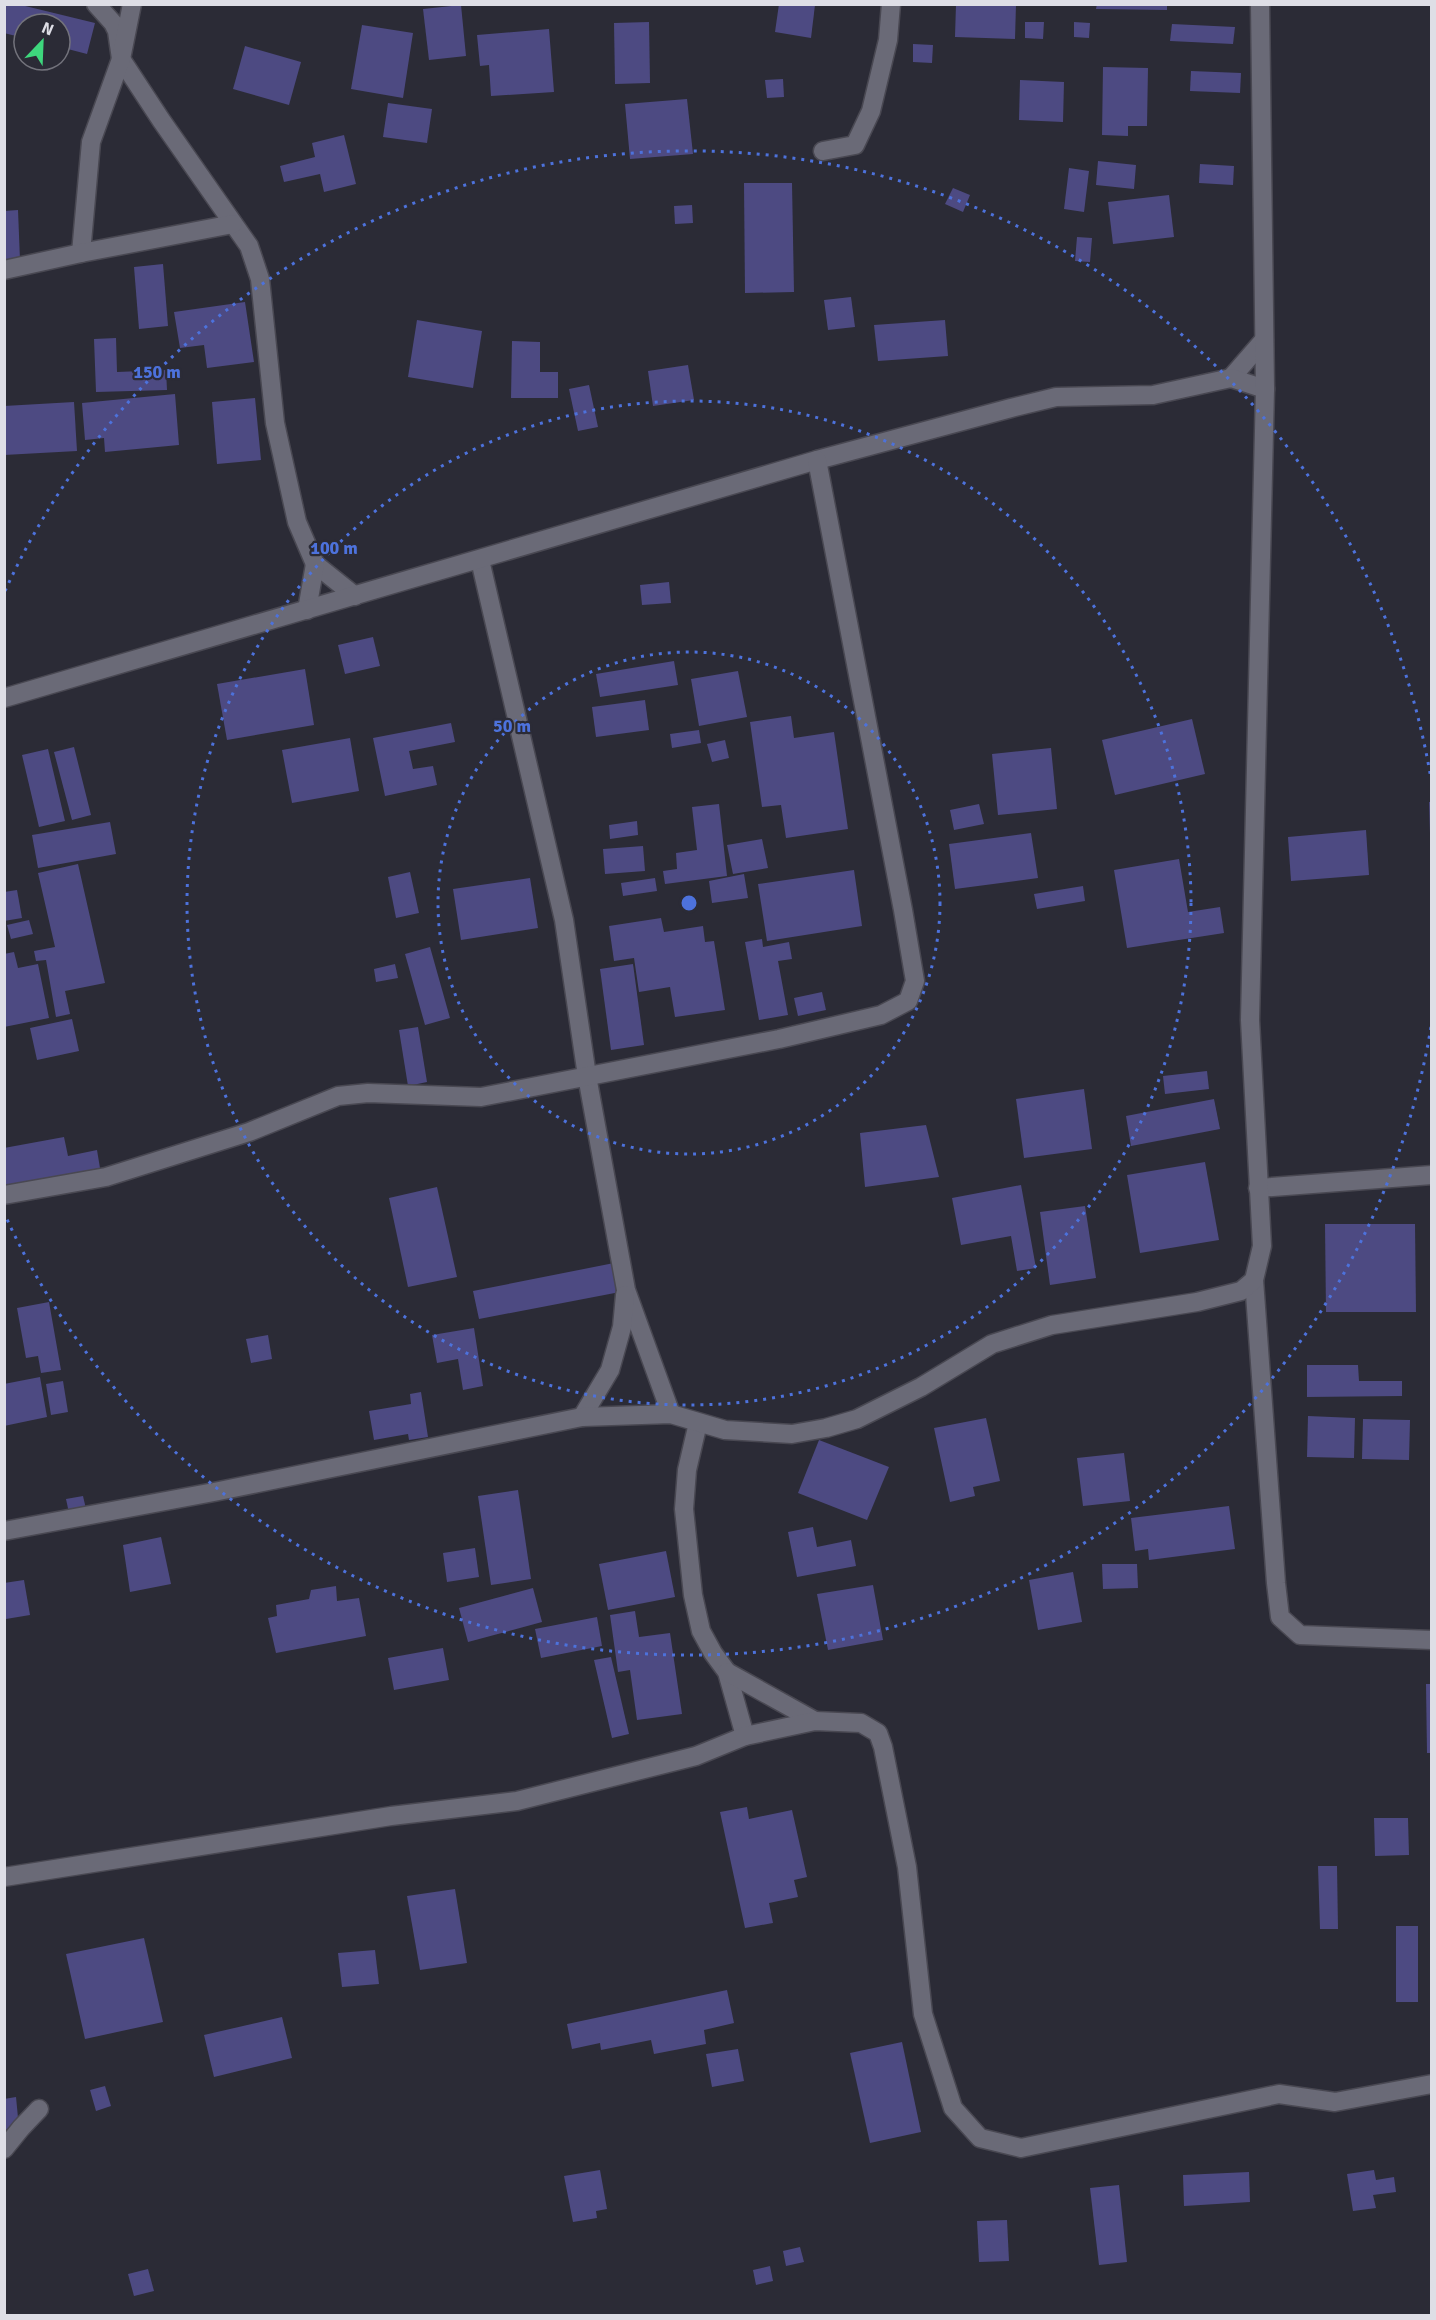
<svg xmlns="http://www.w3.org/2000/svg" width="1436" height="2320" viewBox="0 0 1436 2320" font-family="Signika,sans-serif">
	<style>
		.building { fill: #4d4a82 }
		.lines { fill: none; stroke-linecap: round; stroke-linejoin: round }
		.street-casing { stroke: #494852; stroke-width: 21 }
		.street { stroke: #6a6a77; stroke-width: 18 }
		.ring { fill: none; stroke: #4d72dc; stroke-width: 3; stroke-dasharray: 3 6 }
		.centre { fill: #4d72dc; stroke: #2b2b36; stroke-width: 3 }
		.ring-label { font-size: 18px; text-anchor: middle; font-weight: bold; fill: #4d72dc; stroke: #2b2b36; stroke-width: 4.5; stroke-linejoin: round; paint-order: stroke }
	</style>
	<rect width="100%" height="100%" fill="#2b2b36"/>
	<g class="building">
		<path d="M4,4H17L95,23L87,54L60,47V24H24V38L4,33Z"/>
		<path d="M779,4L815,5L811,38L775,32Z"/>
		<path d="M956,4H1016L1015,39L955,37Z"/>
		<path d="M1097,4H1167V10L1096,9Z"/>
		<path d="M461,5L466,56L429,60L423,9Z"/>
		<path d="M649,22L650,83L615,84L614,23Z"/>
		<path d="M1025,22H1044L1043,39L1025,38Z"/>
		<path d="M1074,22L1090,23L1089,38L1074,37Z"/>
		<path d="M1172,24L1235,27L1233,44L1170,41Z"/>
		<path d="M362,25L413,33L403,98L351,89Z"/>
		<path d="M549,29L554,92L491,96L489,65L480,66L477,35Z"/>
		<path d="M913,44L933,45L932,63L913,62Z"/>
		<path d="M245,46L301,62L289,105L233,89Z"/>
		<path d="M1103,67L1148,68L1147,126H1128V136L1102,135Z"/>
		<path d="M1191,71L1241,73L1240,93L1190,91Z"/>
		<path d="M783,79L784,97L767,98L765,80Z"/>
		<path d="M1020,80L1064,82L1063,122L1019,120Z"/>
		<path d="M687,99L693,154L630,159L625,104Z"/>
		<path d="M388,103L432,109L427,143L383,137Z"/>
		<path d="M344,135L356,184L324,192L320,174L284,182L280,166L315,157L312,143Z"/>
		<path d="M1098,161L1136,165L1134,189L1096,185Z"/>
		<path d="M1200,164L1234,166L1233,185L1199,183Z"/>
		<path d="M1069,168L1089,171L1084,212L1064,209Z"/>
		<path d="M744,183H792L794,292L745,293Z"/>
		<path d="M953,188L970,195L963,212L945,204Z"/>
		<path d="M1169,195L1174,237L1113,244L1108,202Z"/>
		<path d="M692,205L693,223L675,224L674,206Z"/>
		<path d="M18,210L20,260L4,261V211Z"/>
		<path d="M1077,237L1092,238L1090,262L1075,261Z"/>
		<path d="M163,264L168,326L139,329L134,267Z"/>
		<path d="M851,297L855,327L828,330L824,300Z"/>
		<path d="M245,302L254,362L207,368L204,345L180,348L174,312Z"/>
		<path d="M417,320L482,331L473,388L408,377Z"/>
		<path d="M945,320L948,356L878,361L874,325Z"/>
		<path d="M116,338L117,372L166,370L167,390L96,392L94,339Z"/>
		<path d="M512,341L540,342V372H558V398H511Z"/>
		<path d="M688,365L694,400L653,406L648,371Z"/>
		<path d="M589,385L598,427L578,431L569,389Z"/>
		<path d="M175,394L179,445L105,452L104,438L85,440L82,403Z"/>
		<path d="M255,398L261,460L217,464L212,402Z"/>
		<path d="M74,402L77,451L4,455V406Z"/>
		<path d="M669,582L671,603L642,605L640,585Z"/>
		<path d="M373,637L380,666L345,674L338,645Z"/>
		<path d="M674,661L678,685L600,697L596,674Z"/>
		<path d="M305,669L314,725L227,740L217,684Z"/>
		<path d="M738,671L747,717L699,726L691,679Z"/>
		<path d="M645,700L649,730L596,737L592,707Z"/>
		<path d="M791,716L794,738L834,732L848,829L786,838L781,805L762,807L750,722Z"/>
		<path d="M1192,719L1205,774L1115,795L1102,740Z"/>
		<path d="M451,723L455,742L409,751L413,769L433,766L437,785L385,796L373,738Z"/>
		<path d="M699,730L701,743L672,748L670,734Z"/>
		<path d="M350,738L359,791L292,803L282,750Z"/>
		<path d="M725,740L729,758L712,762L707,744Z"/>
		<path d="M74,747L91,815L72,820L54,752Z"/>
		<path d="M1051,748L1057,809L998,815L992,754Z"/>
		<path d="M48,749L65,821L39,827L22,755Z"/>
		<path d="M1429,802H1432V833L1430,834Z"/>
		<path d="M719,804L727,876L665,884L663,871L677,869L676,853L697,850L692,807Z"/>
		<path d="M979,804L984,824L954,830L950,810Z"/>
		<path d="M637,821L638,835L610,839L609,825Z"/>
		<path d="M110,822L116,854L38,868L32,835Z"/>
		<path d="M1366,830L1369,875L1291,881L1288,837Z"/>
		<path d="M1031,833L1038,878L955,889L949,844Z"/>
		<path d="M762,839L768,868L733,874L727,845Z"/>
		<path d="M643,846L645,871L605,874L603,849Z"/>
		<path d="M1179,859L1188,912L1220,907L1224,933L1127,948L1114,870Z"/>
		<path d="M78,864L105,983L65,991L70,1014L56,1017L46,960L36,961L34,951L55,947L38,873Z"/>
		<path d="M854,870L862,926L767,941L758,884Z"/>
		<path d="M410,872L419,913L396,918L388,877Z"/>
		<path d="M744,874L748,898L712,903L709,881Z"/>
		<path d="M530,878L538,928L461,940L453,889Z"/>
		<path d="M655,878L657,891L623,896L621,883Z"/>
		<path d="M1083,886L1085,901L1037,909L1034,894Z"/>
		<path d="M17,890L22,918L4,921V892Z"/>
		<path d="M661,918L664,932L703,926L705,942L714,941L725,1010L675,1017L670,987L639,992L634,958L614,961L609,926Z"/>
		<path d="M29,920L33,934L11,939L7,925Z"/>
		<path d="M762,939L763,947L789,942L792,959L778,961L788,1015L759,1020L745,942Z"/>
		<path d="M430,947L450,1018L425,1025L405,954Z"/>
		<path d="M14,952L18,968L38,964L49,1018L4,1027V954Z"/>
		<path d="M395,964L398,978L376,982L374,969Z"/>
		<path d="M633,964L644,1045L611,1050L600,969Z"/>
		<path d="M822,992L826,1010L798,1016L794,998Z"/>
		<path d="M72,1019L79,1051L37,1060L30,1028Z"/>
		<path d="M418,1027L427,1082L408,1086L399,1030Z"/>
		<path d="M1207,1071L1209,1089L1165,1094L1163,1076Z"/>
		<path d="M1084,1089L1092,1149L1024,1158L1016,1099Z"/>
		<path d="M1214,1099L1220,1129L1131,1146L1126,1116Z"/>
		<path d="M926,1125L939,1177L865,1187L860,1133Z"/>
		<path d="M64,1137L68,1156L97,1150L100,1168L4,1187V1148Z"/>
		<path d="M1205,1162L1219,1240L1140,1253L1127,1175Z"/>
		<path d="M1021,1185L1036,1268L1017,1271L1011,1236L961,1245L952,1198Z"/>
		<path d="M437,1187L457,1277L408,1287L389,1198Z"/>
		<path d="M1085,1206L1096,1278L1050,1285L1040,1212Z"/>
		<path d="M1325,1224H1415L1416,1312H1326Z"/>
		<path d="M614,1263L620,1292L479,1319L473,1291Z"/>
		<path d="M49,1302L61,1370L41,1373L38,1356L26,1358L17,1308Z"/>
		<path d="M474,1328L483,1386L463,1390L458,1359L437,1363L432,1335Z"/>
		<path d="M268,1335L272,1359L251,1363L246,1339Z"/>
		<path d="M1307,1365H1358L1359,1381H1402V1396L1307,1397Z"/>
		<path d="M40,1377L47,1417L4,1426V1384Z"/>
		<path d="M63,1381L68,1412L51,1415L46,1384Z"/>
		<path d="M421,1392L428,1437L409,1440L408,1434L374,1440L369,1411L411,1404L410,1394Z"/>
		<path d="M1308,1416L1355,1418L1354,1458L1307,1457Z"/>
		<path d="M986,1418L1000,1481L973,1487L975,1496L950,1502L934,1428Z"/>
		<path d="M1363,1419L1410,1420L1409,1460L1362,1459Z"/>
		<path d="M819,1440L889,1467L867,1520L798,1493Z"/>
		<path d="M1124,1453L1130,1501L1083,1506L1077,1458Z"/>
		<path d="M518,1490L531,1579L491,1585L478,1496Z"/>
		<path d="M83,1496L86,1509L69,1513L66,1499Z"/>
		<path d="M1229,1506L1235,1549L1149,1560L1148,1549L1135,1551L1131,1518Z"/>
		<path d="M813,1527L817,1547L851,1540L856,1566L797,1577L788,1532Z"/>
		<path d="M161,1537L171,1584L130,1592L123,1545Z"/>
		<path d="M475,1548L479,1577L447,1582L443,1553Z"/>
		<path d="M666,1551L675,1597L608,1610L599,1564Z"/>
		<path d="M1102,1564H1137L1138,1588L1103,1589Z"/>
		<path d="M1073,1572L1082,1622L1038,1630L1029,1580Z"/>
		<path d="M24,1580L30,1615L6,1619L4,1583Z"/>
		<path d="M873,1585L883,1640L828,1650L817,1594Z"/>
		<path d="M336,1586L337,1601L359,1598L366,1636L276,1653L268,1618L277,1616L276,1605L309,1599L311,1590Z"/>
		<path d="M533,1588L542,1622L468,1642L459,1608Z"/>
		<path d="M635,1611L639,1637L670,1633L682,1714L637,1720L630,1670L618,1672L610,1615Z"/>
		<path d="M597,1617L602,1646L541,1658L535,1629Z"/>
		<path d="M443,1648L449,1680L394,1690L388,1658Z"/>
		<path d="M611,1657L629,1734L612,1738L594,1660Z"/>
		<path d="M1426,1684H1432V1753H1427Z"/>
		<path d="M747,1807L749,1819L792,1810L807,1877L794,1880L798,1897L769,1903L773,1923L745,1928L720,1812Z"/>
		<path d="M1374,1818H1408L1409,1855L1375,1856Z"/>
		<path d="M1318,1866H1337L1338,1929H1320Z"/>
		<path d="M455,1889L467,1963L420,1970L407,1896Z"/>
		<rect x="1396" y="1926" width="22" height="76"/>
		<path d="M144,1938L163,2022L85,2039L66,1954Z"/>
		<path d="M375,1950L379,1984L342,1987L338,1953Z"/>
		<path d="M727,1990L734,2023L704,2030L706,2044L654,2054L651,2040L601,2050L600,2043L572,2049L567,2024Z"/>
		<path d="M282,2017L292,2058L214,2077L204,2035Z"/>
		<path d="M902,2042L921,2132L870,2143L850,2053Z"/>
		<path d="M738,2049L744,2081L712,2087L706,2054Z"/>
		<path d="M105,2086L111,2106L96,2111L90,2090Z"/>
		<path d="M16,2097L19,2128L4,2130V2099Z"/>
		<path d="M600,2170L607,2209L596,2211L597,2218L573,2222L564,2176Z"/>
		<path d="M1374,2170L1376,2180L1394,2177L1396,2192L1373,2195L1376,2208L1353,2211L1347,2174Z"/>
		<path d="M1249,2172L1250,2202L1184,2206L1183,2175Z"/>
		<path d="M1119,2185L1127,2262L1099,2265L1090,2188Z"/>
		<path d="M1007,2220L1009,2261L979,2262L977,2221Z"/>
		<path d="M800,2247L804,2262L786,2266L783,2251Z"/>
		<path d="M770,2266L773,2281L756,2285L753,2270Z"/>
		<path d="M148,2269L154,2291L134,2296L128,2274Z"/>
	</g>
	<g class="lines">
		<g class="street-casing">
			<g id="street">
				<path d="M96,4L113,23L117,31L121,59L161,120L249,246L260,279L275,423L297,522L315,564L355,596"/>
				<path d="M823,151L855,145L871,111L888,40L891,4"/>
				<path d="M81,253L91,142L121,59L132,4"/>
				<path d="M4,270L81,253L233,224"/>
				<path d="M1231,378L1264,340"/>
				<path d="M480,560L564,920L587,1076L626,1290L671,1414"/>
				<path d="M307,610L315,564"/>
				<path d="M4,698L817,460L1011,408L1056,397L1153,395L1231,378L1265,389"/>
				<path d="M1258,1188L1432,1175"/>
				<path d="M4,1195L106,1177L249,1132L338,1096L368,1093L481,1097L779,1039L881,1015L908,1001L915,981L903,910L817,460"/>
				<path d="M1254,1280L1276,1583L1280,1617L1300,1635L1432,1640"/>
				<path d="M582,1417L610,1370L622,1327L625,1295"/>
				<path d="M698,1423L687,1470L684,1509L693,1595L701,1631L713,1653L727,1672L745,1736"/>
				<path d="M4,1531L214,1492L582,1417L671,1414L725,1430L792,1434L826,1428L857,1419L921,1387L992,1344L1052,1325L1197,1302L1241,1291L1254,1280L1262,1246L1250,1020L1265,389L1260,4"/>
				<path d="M727,1672L815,1721"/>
				<path d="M4,1877L391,1816L517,1801L696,1756L745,1736L815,1721L861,1723L878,1733L883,1747L907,1867L923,2014L953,2108L980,2138L1021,2148L1279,2094L1335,2102L1432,2084"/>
				<path d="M4,2149L21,2128L39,2109"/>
			</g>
		</g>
		<use href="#street" class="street"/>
	</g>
	<g class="ring">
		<circle cx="689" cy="903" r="251"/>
		<circle cx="689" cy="903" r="502"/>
		<path d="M1431 1027A752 752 0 0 1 5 1215M5 591A752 752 0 0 1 1431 779"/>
	</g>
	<circle cx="689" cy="903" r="9" class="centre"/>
	<g class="ring-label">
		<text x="157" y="378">150 m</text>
		<text x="334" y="554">100 m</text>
		<text x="512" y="732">50 m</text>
	</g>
	<rect width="1436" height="2320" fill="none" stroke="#dedee6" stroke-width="12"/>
	<g transform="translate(42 42) rotate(23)"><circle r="28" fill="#2b2b36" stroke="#73737c" stroke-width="1.5"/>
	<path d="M0-4.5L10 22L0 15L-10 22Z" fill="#3ed77d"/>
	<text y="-9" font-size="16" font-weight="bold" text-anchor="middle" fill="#dedee6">N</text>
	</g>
</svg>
